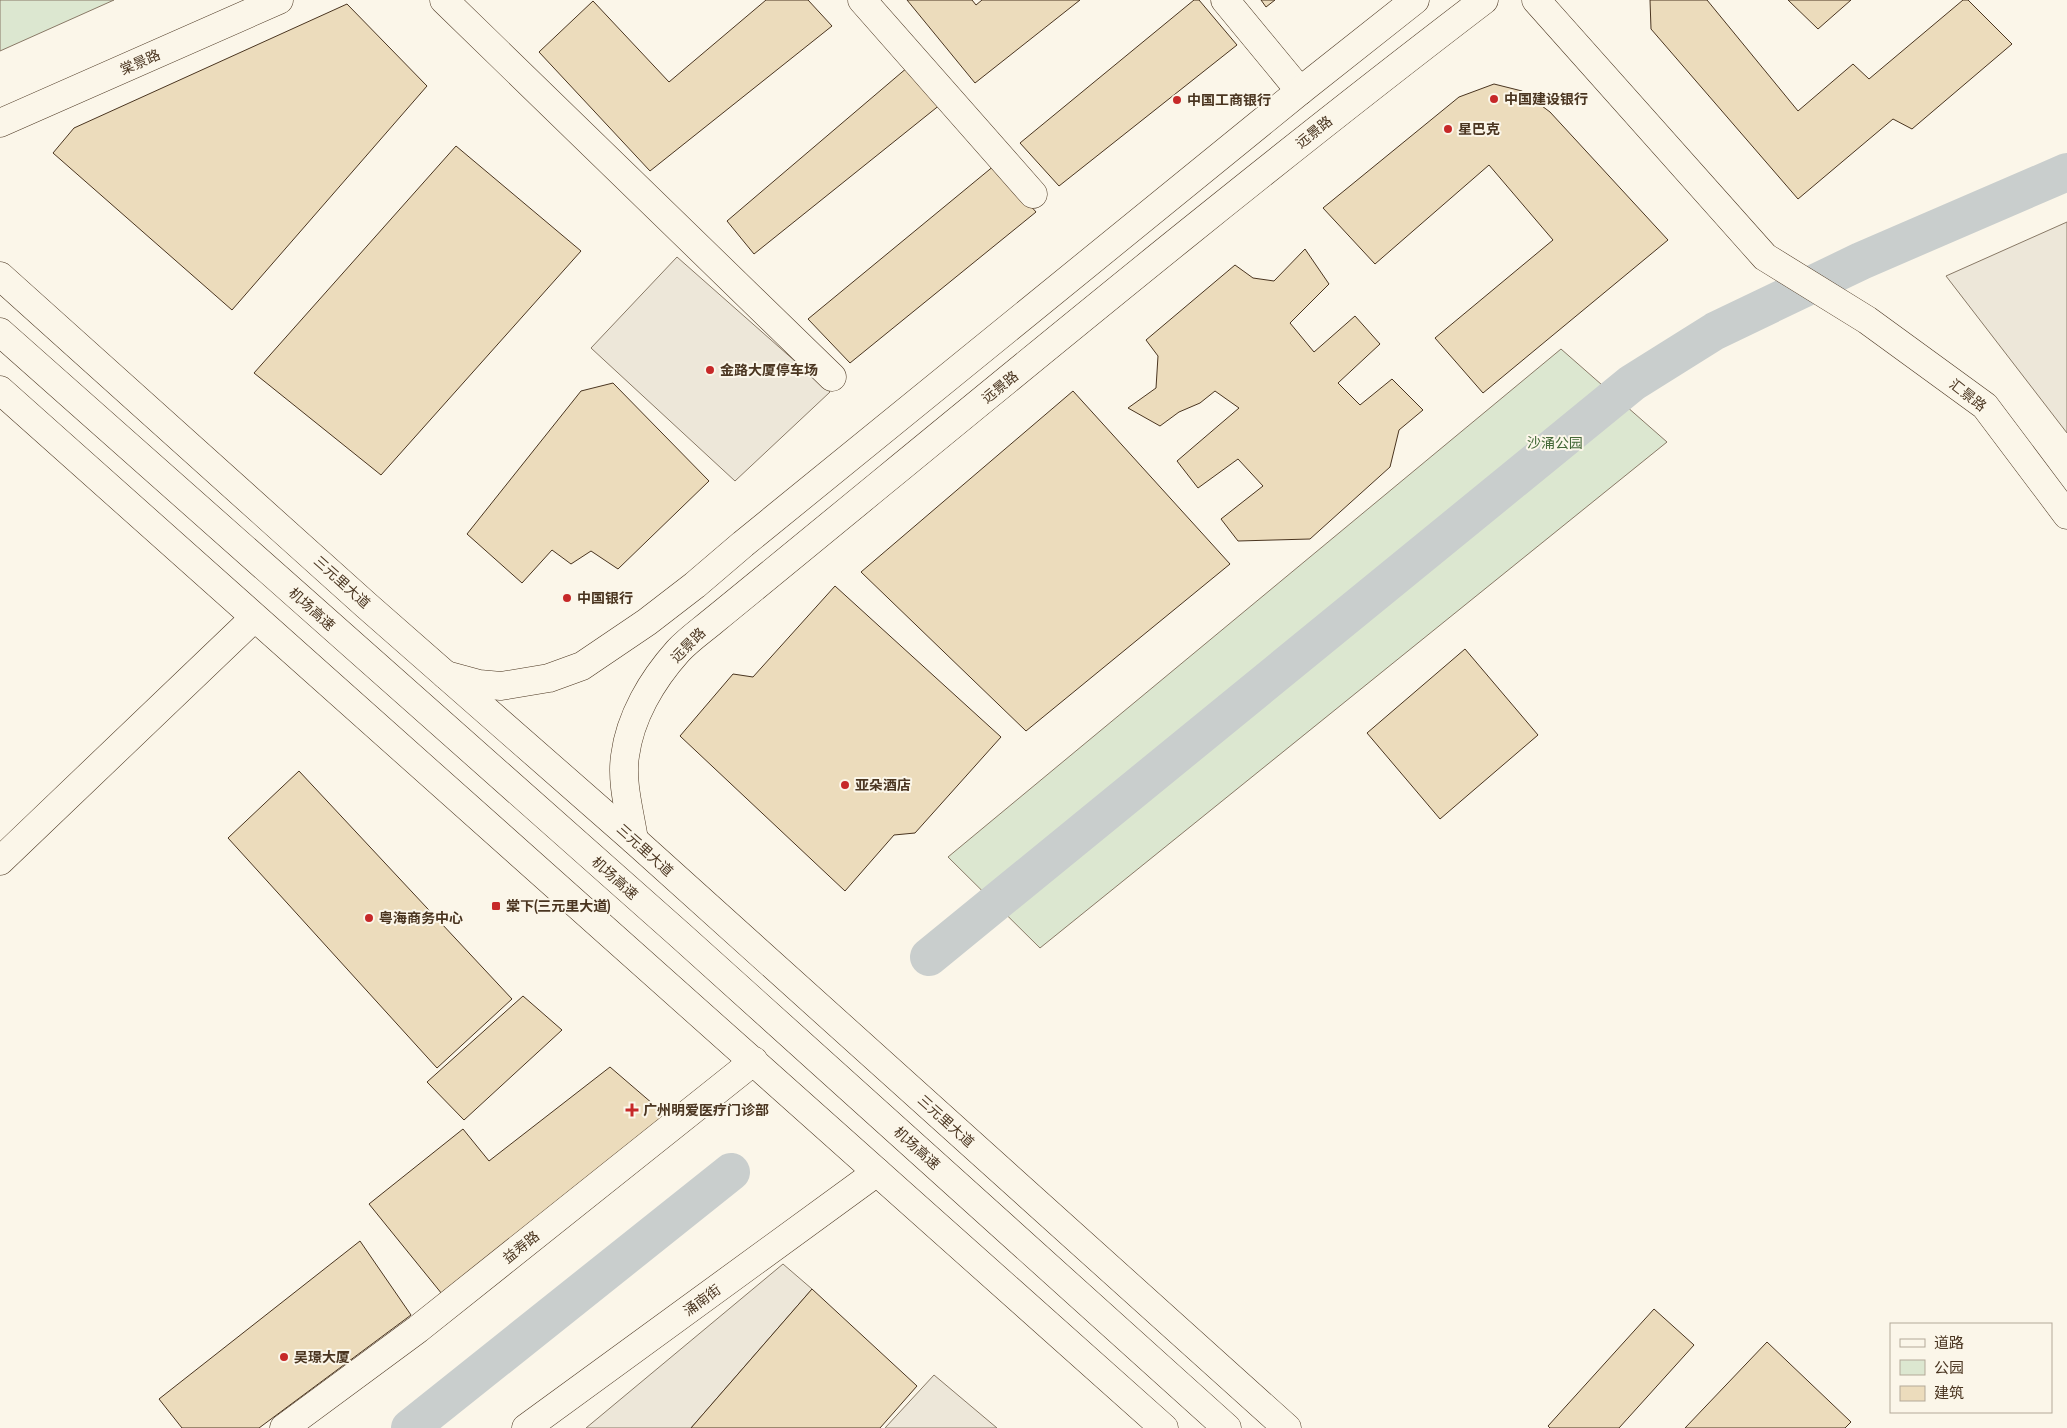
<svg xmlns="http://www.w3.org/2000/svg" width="2067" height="1428" viewBox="0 0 2067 1428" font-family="'Asap Condensed','Noto Sans SC',sans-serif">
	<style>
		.green { fill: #dce7d0; stroke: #887966 }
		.parking { fill: #ede7d9; stroke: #887966 }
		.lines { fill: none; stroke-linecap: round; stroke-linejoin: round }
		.canal { stroke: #c9cecd; stroke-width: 38 }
		.building { fill: #ecdcbc; stroke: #4a3520 }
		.minor-casing { stroke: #4a3520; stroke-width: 29 }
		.major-casing { stroke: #4a3520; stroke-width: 29 }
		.highway-casing { stroke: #4a3520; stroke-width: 29 }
		.minor { stroke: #fbf6e9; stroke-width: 28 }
		.major { stroke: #fbf6e9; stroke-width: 28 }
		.highway { stroke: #fbf6e9; stroke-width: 28 }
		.poi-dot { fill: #c62828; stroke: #fbf6e9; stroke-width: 2 }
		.labels { text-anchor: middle; stroke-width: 4; stroke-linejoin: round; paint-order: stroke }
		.street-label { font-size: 14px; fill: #4a3520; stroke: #fbf6e9 }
		.poi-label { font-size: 14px; font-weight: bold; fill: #4a3520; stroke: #fbf6e9; text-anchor: start }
		.park-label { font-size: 14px; fill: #436837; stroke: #fbf6e9 }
	</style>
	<rect width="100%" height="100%" fill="#fbf6e9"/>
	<g class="green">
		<path d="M0,0H114L0,51Z"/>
		<path d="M1561,349L1667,442L1040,948L948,857Z"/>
	</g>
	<g class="parking">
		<path d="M2067,222V433L1946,276Z"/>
		<path d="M677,257L830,392L735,481L591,348Z"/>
		<path d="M783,1264L812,1289L691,1428H586Z"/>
		<path d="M934,1375L997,1428H885Z"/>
	</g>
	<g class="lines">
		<g class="canal">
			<path d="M929,957L1632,383L1715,331L1861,261L2067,172"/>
			<path d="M410,1428L731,1172"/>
		</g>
	</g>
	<g class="building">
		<path d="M766,0H808L832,26L650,171L539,52L593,1L669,82Z"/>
		<path d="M907,0H972L976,5L982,0H1080L975,83Z"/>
		<path d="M1194,0H1199L1237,45L1059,186L1020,143Z"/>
		<path d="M1261,0H1275L1266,7Z"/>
		<path d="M1650,0H1707L1798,111L1853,64L1869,79L1963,0H1968L2012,44L1912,129L1893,119L1798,199L1651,29Z"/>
		<path d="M1788,0H1851L1818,29Z"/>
		<path d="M347,4L427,86L232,310L53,153L74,128Z"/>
		<path d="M908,67L941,104L754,254L727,221Z"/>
		<path d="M1494,84L1522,91L1550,112L1668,240L1483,393L1435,338L1553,240L1489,165L1375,264L1323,208L1459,97Z"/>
		<path d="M456,146L581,251L381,475L254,373Z"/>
		<path d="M995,165L1036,212L850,363L808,319Z"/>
		<path d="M1305,249L1329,284L1290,323L1314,352L1355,316L1380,344L1338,383L1360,405L1392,379L1423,410L1399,430L1390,467L1310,539L1238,541L1221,519L1263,486L1238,459L1198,488L1177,461L1239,408L1215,391L1200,403L1179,412L1160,426L1128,408L1156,388L1158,356L1146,340L1235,265L1253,278L1274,281Z"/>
		<path d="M613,383L709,481L618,569L591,551L571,564L552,550L522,583L467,534L581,391Z"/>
		<path d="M1073,391L1230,564L1026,731L861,572Z"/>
		<path d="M835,586L1001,737L915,833L894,835L845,891L680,736L733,674L753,677Z"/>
		<path d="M1465,649L1538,735L1440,819L1367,733Z"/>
		<path d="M299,771L512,999L437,1068L228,838Z"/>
		<path d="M523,996L562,1030L464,1120L427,1082Z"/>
		<path d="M610,1067L667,1116L442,1294L369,1204L463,1129L489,1161Z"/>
		<path d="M360,1241L411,1315L259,1428H182L159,1399Z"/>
		<path d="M812,1289L917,1386L880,1428H691Z"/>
		<path d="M1654,1309L1694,1345L1619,1428H1550L1548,1426Z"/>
		<path d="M1767,1342L1851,1422L1845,1428H1685Z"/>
	</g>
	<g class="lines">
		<g class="minor-casing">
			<g id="minor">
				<path d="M444,0L832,377"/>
				<path d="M862,0L1033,194"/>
				<path d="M1225,0L1300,91"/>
				<path d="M1536,0L1765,257L1867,320L1985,406L2067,515"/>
				<path d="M0,123L279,0"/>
				<path d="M446,675L479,684L501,686L549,678L582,666L647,622L695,585L743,544L1300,91L1415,0"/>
				<path d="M634,840C630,813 621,783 625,756C630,717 652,680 678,651C688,640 701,631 713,621C969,412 1222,200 1484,0"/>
				<path d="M0,861L254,618"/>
				<path d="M284,1428L418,1329L754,1061"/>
				<path d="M526,1428L877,1172"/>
			</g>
		</g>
		<g class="major-casing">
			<g id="major">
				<path d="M0,276L366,605L634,840L1287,1428"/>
				<path d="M0,390L1164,1428"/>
			</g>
		</g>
		<g class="highway-casing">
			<path id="highway" d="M0,332L680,935L1227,1428"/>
		</g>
		<use href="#minor" class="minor"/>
		<use href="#major" class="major"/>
		<use href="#highway" class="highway"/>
	</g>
	<g class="poi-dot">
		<circle cx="1494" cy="99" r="5"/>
		<circle cx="1177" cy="100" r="5"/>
		<circle cx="1448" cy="129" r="5"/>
		<circle cx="710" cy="370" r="5"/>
		<circle cx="567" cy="598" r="5"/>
		<circle cx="845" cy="785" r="5"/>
		<rect x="491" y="901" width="10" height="10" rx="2.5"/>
		<circle cx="369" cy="918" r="5"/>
		<path d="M629.5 1102.5h5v5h5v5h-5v5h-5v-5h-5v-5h5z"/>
		<circle cx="284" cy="1357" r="5"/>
	</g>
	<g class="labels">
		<g class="street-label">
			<text transform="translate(140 62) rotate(-24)" y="5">棠景路</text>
			<text transform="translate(1314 132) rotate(-39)" y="5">远景路</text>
			<text transform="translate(1000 387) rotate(-39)" y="5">远景路</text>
			<text transform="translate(1968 395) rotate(38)" y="5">汇景路</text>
			<text transform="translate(342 582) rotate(42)" y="5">三元里大道</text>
			<text transform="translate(312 609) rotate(42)" y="5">机场高速</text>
			<text transform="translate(688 645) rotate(-45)" y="5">远景路</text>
			<text transform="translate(645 850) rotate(42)" y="5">三元里大道</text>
			<text transform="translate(615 878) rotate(42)" y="5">机场高速</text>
			<text transform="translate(946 1121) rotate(42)" y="5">三元里大道</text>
			<text transform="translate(917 1148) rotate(42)" y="5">机场高速</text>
			<text transform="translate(521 1247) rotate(-39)" y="5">益寿路</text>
			<text transform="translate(702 1300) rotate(-36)" y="5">涌南街</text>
		</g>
		<g class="poi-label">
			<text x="1504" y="104">中国建设银行</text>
			<text x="1187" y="105">中国工商银行</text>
			<text x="1458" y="134">星巴克</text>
			<text x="720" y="375">金路大厦停车场</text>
			<text x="577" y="603">中国银行</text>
			<text x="855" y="790">亚朵酒店</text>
			<text x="506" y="911">棠下(三元里大道)</text>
			<text x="379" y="923">粤海商务中心</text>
			<text x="643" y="1115">广州明爱医疗门诊部</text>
			<text x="294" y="1362">吴璟大厦</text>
		</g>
		<g class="park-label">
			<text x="1555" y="448">沙涌公园</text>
		</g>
	</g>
	<rect x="1890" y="1323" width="162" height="90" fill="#fbf6e9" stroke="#b4a999"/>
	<rect x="1900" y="1339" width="25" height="8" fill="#fbf6e9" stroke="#b4a999"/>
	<text x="1934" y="1348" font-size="15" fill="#4a3520">道路</text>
	<rect x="1900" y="1360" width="25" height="15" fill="#dce7d0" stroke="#b4a999"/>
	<text x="1934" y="1373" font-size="15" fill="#4a3520">公园</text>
	<rect x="1900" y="1386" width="25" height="15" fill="#ecdcbc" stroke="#b4a999"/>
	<text x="1934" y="1398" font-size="15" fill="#4a3520">建筑</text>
</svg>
